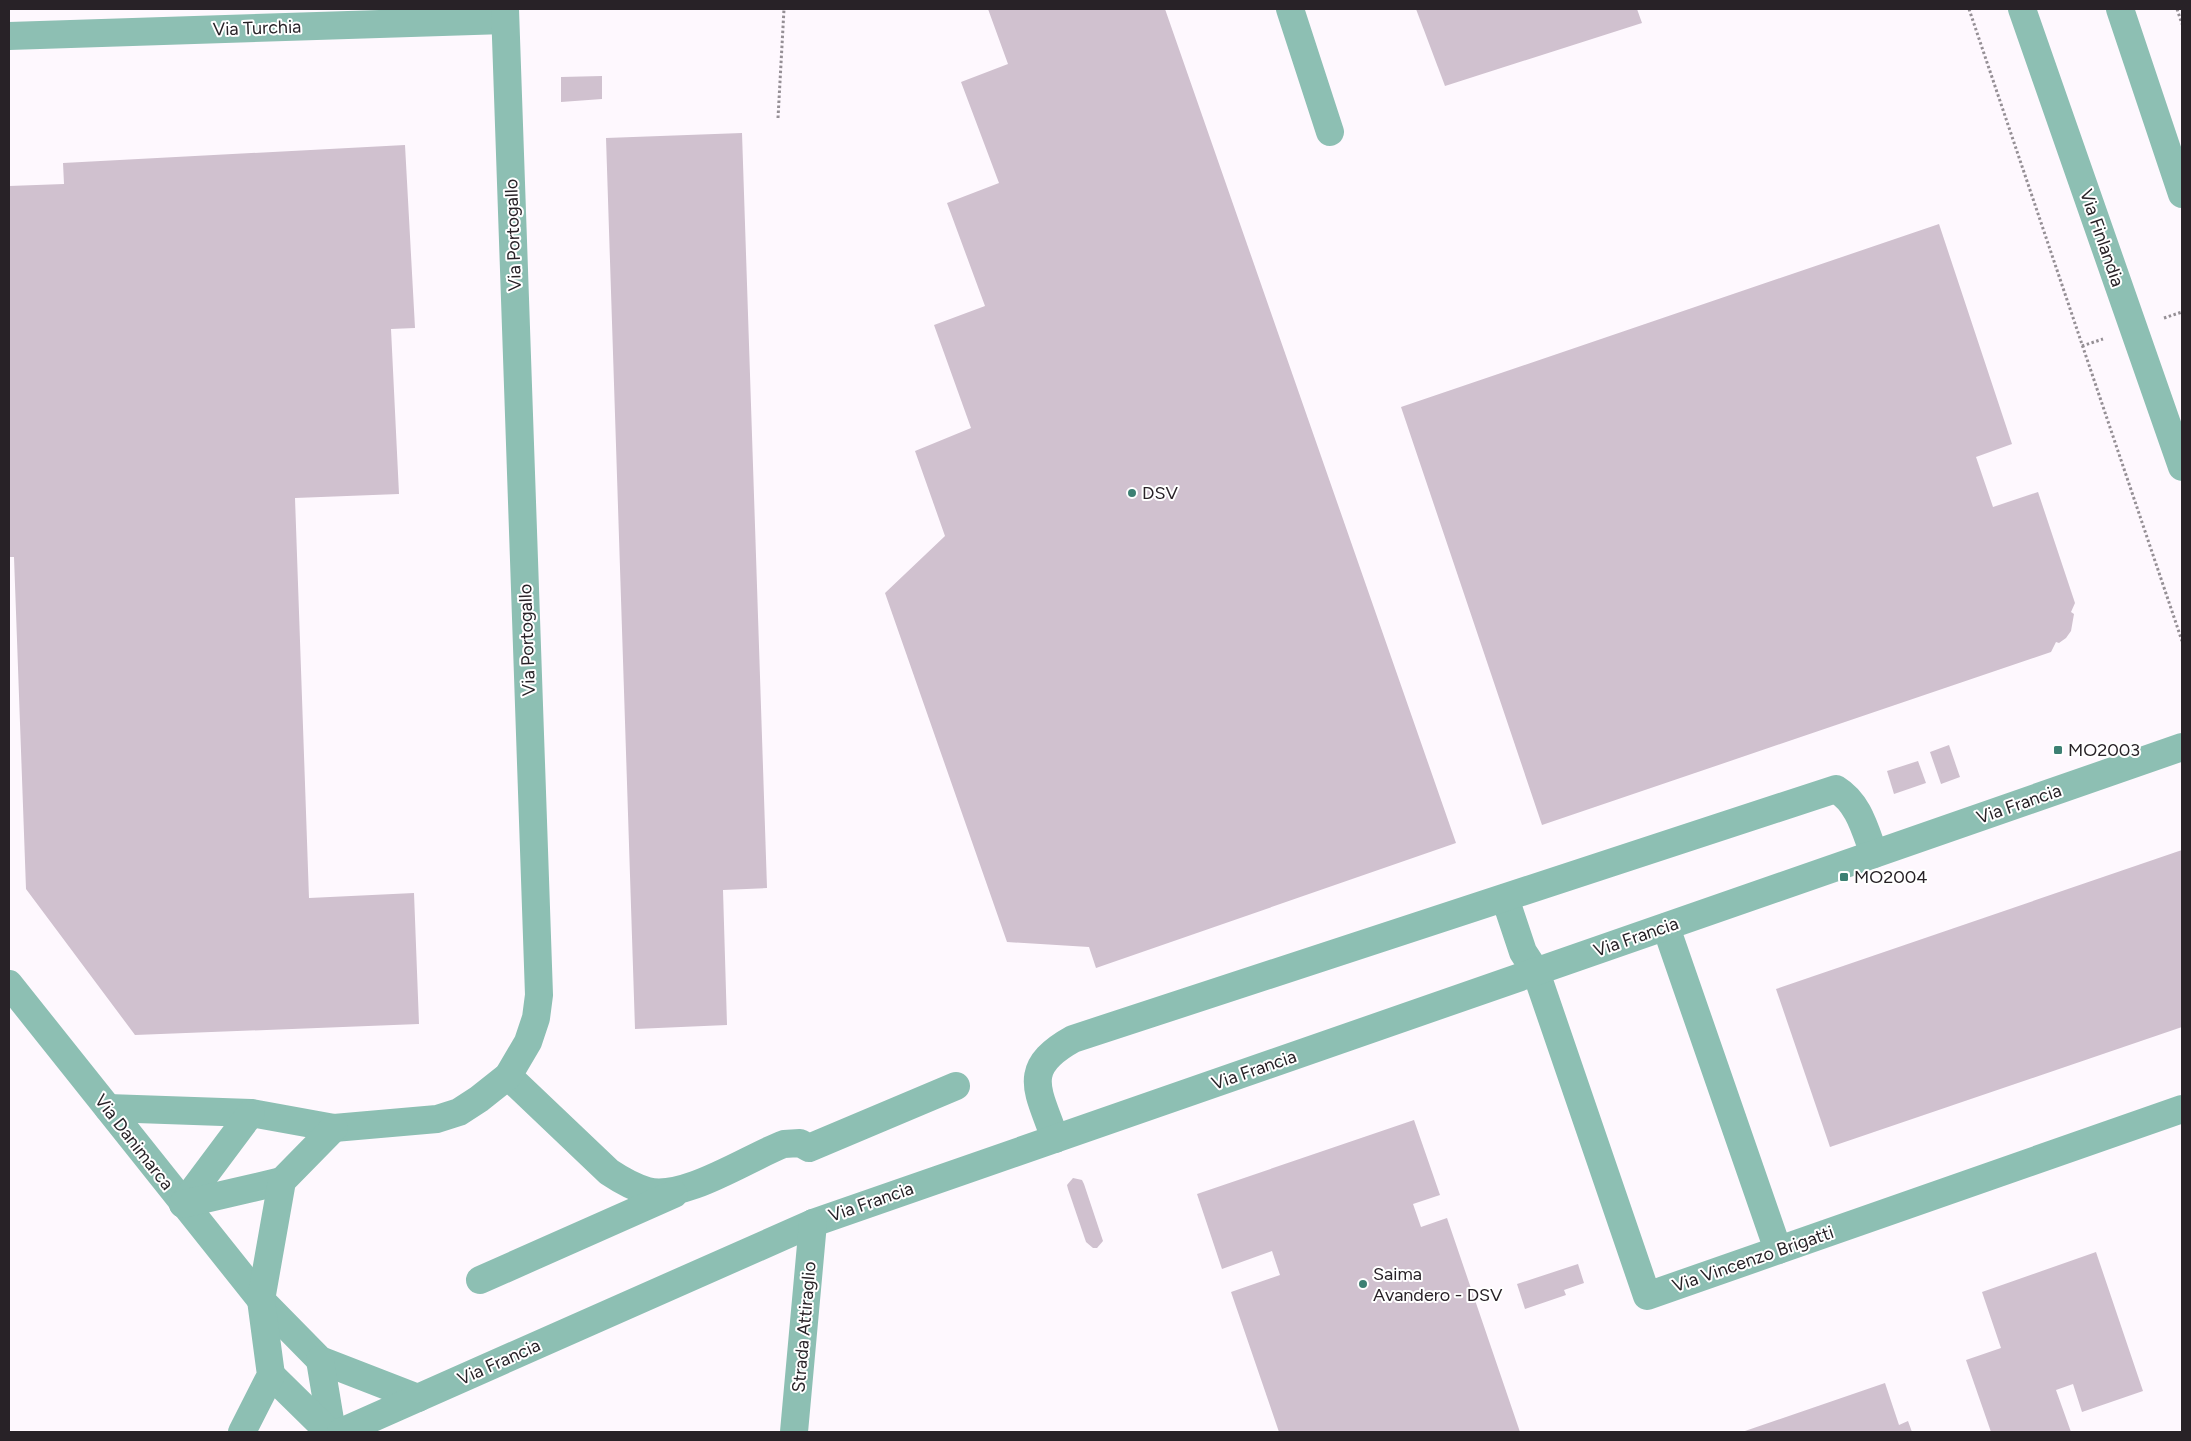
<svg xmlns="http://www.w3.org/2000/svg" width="2191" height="1441" viewBox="0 0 2191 1441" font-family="Figtree,sans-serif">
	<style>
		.building { fill: #d0c1cf }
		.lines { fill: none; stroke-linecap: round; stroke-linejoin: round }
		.path { stroke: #958f95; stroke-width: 3; stroke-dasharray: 2.5 2.5; stroke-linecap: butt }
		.minor { stroke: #8dbfb3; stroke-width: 28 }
		.poi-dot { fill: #3c8073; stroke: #fff; stroke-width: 2 }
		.labels { text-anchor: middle; stroke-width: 4; stroke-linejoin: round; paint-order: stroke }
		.street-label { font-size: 18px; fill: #282227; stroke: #fff }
		.poi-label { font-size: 18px; fill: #282227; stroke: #fff; text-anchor: start }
	</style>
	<rect width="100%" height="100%" fill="#fef8fe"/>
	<g class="building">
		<path d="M988,9H1165L1456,843L1096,968L1089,947L1007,942L885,593L945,536L915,451L971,428L934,325L985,306L947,203L999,183L961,82L1008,64Z"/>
		<path d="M1416,9H1637L1642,23L1445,86Z"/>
		<path d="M602,76V99L561,102V77Z"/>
		<path d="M742,133L767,888L723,890L727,1025L635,1029L606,138Z"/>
		<path d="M405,145L415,328L391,329L399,494L295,498L309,898L414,893L419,1024L135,1035L26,889L14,557H9V186L64,184L63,163Z"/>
		<path d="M1939,224L2012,444L1976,457L1993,507L2038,492L2075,603L2071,612L2074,614L2071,631L2066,638L2059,643L2056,642L2051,652L1542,825L1401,407Z"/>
		<path d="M1949,745L1960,777L1941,784L1930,752Z"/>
		<path d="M1918,761L1926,783L1894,794L1887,771Z"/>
		<path d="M2182,850V1027L1830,1147L1776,989Z"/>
		<path d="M1414,1120L1440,1195L1413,1204L1421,1227L1447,1218L1520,1432H1279L1231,1292L1280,1275L1272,1251L1222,1269L1197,1194Z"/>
		<path d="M1073,1178L1082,1180L1084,1184L1103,1241L1097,1248H1093L1086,1242L1068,1189L1067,1185Z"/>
		<path d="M2096,1252L2143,1391L2082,1412L2073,1384L2056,1390L2071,1432H1991L1966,1360L2001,1348L1982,1292Z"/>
		<path d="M1578,1264L1584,1283L1564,1290L1566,1295L1525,1309L1517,1284Z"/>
		<path d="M1885,1383L1899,1425L1908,1421L1912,1432H1742Z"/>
	</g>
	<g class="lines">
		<g class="path">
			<path d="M1969,9L2182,641"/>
			<path d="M2177,9L2182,24"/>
			<path d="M778,118L784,9"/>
			<path d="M2164,318L2182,312"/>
			<path d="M2082,346L2103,339"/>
		</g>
		<g class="minor">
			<path d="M1290,9L1330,132"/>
			<path d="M2022,9L2182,467"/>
			<path d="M2120,9L2182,194"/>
			<path d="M9,36L505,20"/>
			<path d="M1505,898L1523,952L1536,972L1647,1296L2182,1109"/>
			<path d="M1666,927L1778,1250"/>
			<path d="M9,984L261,1300L320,1360L418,1398"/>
			<path d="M508,1076L609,1172C621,1180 633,1187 647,1191C684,1201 749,1157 784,1144L800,1143L809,1148L956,1086"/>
			<path d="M108,1108L251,1113L334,1128L437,1119L459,1112L479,1099L508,1076L528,1042L536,1018L539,995L505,9"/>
			<path d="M1055,1139C1039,1091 1019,1069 1073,1039L1836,789C1859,803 1865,830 1874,854"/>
			<path d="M183,1204L251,1113"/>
			<path d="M183,1204L282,1181"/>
			<path d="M480,1280L674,1194"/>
			<path d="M320,1360L332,1432"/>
			<path d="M271,1375L329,1432"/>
			<path d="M242,1432L271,1375L261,1300L282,1181L334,1128"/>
			<path d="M341,1432L813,1223L2182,747"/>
			<path d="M794,1432L813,1223"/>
		</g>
	</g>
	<g class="poi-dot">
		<circle cx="1132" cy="493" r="5"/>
		<rect x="2053" y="745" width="10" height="10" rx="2.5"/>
		<rect x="1839" y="872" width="10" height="10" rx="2.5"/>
		<circle cx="1363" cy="1284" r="5"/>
	</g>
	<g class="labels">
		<g class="street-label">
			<text transform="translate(257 28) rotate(-2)" y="6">Via Turchia</text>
			<text transform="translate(513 235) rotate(-92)" y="6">Via Portogallo</text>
			<text transform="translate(2102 238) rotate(71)" y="6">Via Finlandia</text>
			<text transform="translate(527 640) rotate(-92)" y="6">Via Portogallo</text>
			<text transform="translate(2019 804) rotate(-19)" y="6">Via Francia</text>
			<text transform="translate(1636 937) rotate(-19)" y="6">Via Francia</text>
			<text transform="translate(1254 1070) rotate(-19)" y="6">Via Francia</text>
			<text transform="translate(134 1142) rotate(52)" y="6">Via Danimarca</text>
			<text transform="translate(871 1202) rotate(-19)" y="6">Via Francia</text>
			<text transform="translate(1753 1259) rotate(-19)" y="6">Via Vincenzo Brigatti</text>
			<text transform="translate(804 1327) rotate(-85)" y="6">Strada Attiraglio</text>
			<text transform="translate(499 1362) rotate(-24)" y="6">Via Francia</text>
		</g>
		<g class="poi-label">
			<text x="1142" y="499">DSV</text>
			<text x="2068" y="756">MO2003</text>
			<text x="1854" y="883">MO2004</text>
			<text x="1373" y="1280">Saima<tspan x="1373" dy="21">Avandero - DSV</tspan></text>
		</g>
	</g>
	<rect width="2191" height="1441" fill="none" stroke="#282227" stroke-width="20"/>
</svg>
